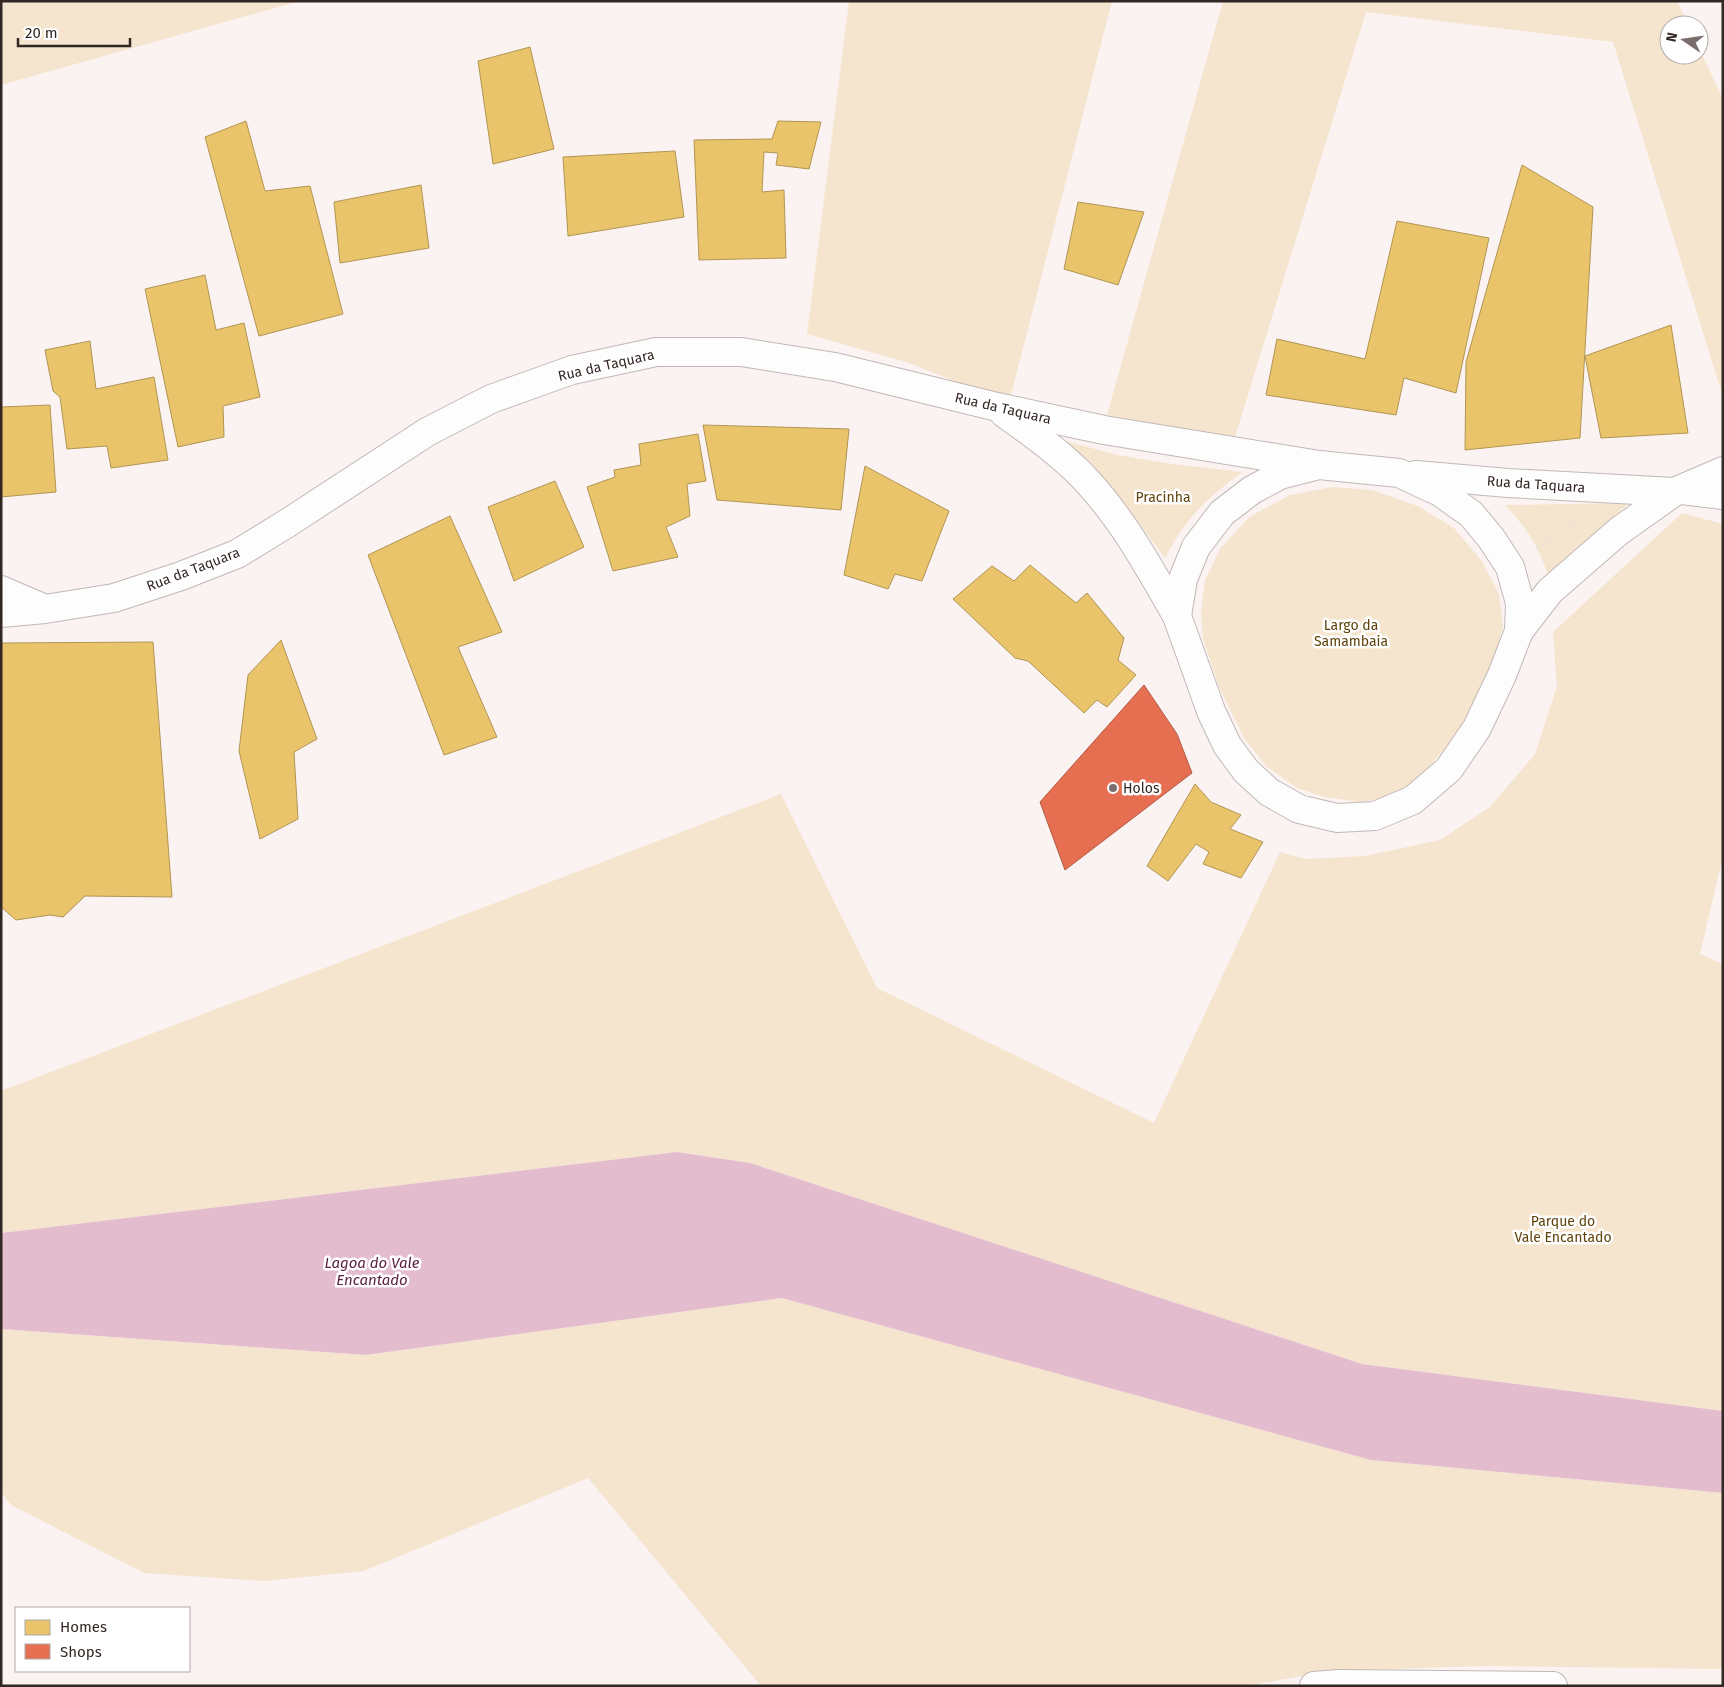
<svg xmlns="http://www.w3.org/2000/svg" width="1724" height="1687" viewBox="0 0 1724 1687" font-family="'Fira Sans',sans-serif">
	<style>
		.green { fill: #f6e5ce }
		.water { fill: #e3bdce }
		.homes { fill: #e9c46a; stroke: #b29555 }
		.shops { fill: #e76f51; stroke: #b15944 }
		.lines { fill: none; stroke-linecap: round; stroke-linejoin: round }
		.street-casing { stroke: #c1b8b6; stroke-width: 30 }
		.secondary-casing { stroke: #c1b8b6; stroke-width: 30 }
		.path { stroke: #dfdcdc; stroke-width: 3; stroke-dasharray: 1 4; stroke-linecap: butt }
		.street { stroke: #fefdfd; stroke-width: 28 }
		.secondary { stroke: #fefdfd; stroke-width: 28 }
		.poi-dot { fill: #796e6c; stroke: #fff; stroke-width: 2 }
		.labels { text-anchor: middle; stroke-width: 5; stroke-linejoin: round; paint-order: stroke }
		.street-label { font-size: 14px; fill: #332724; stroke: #fff }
		.park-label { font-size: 14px; fill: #60430b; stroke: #fff }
		.poi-label { font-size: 14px; fill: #332724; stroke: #fff; text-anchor: start }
		.water-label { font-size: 15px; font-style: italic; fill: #5c2042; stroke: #fff }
	</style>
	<rect width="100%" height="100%" fill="#faf3f2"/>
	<g class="green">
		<path d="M1,1H300L1,85Z"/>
		<path d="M849,1H1112L1009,403L909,363L807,334Z"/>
		<path d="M1223,1H1677L1688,25H1669V55H1699V48L1723,99V397L1613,42L1366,12L1235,437L1107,415Z"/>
		<path d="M1066,441L1117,455L1172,464L1243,472C1205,499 1187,517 1165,558L1128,509L1100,474Z"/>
		<path d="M1332,487L1372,490L1418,506L1454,528L1482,561L1499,594L1503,626L1494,661L1473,706L1451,742L1421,775L1393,797L1359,802L1324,797L1297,788L1267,767L1245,740L1219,687L1203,639L1201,613L1205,580L1220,549L1249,517L1290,495Z"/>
		<path d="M1629,503L1548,575C1537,543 1528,530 1505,505Z"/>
		<path d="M1682,513L1723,524V856L1700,954L1723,964V1411L1362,1364L750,1163L677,1152L1,1233V1091L781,794L877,988L1154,1123L1280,852L1305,859L1365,856L1440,840L1490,807L1535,754L1557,686L1553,632Z"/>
		<path d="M782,1298L1371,1460L1723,1493V1669L1485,1666L1330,1671L1246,1686H761L588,1478L364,1571L265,1581L144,1573L11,1505L1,1492V1329L366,1355Z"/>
	</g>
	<path class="water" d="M677,1152L750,1163L1362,1364L1723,1411V1493L1371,1460L782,1298L366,1355L1,1329V1233Z"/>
	<g class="homes">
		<path d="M530,47L554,149L493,164L478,61Z"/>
		<path d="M246,121L265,191L310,186L343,314L259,336L205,137Z"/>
		<path d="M778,121L821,122L809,169L776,165L778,153L764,152L762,192L784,190L786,258L699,260L694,140L772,139Z"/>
		<path d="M675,151L684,217L568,236L563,157Z"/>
		<path d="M1522,165L1593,207L1580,438L1465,450L1466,362Z"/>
		<path d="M421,185L429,248L340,263L334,202Z"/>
		<path d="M1078,202L1144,212L1118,285L1064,269Z"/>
		<path d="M1397,221L1489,238L1456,393L1404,378L1396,415L1266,395L1277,339L1365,359Z"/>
		<path d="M205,275L216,330L244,323L260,397L223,406L224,437L178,447L145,289Z"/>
		<path d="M1671,325L1688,433L1601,438L1585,356Z"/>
		<path d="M90,341L96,389L154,377L168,460L111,468L107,446L67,449L60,397L53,391L45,350Z"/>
		<path d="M50,405L56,492L1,497V407Z"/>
		<path d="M703,425L849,429L841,510L717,500Z"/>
		<path d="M698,434L706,481L687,484L690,516L666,527L678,557L613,571L587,487L615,477L614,470L641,465L639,444Z"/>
		<path d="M865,466L949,511L922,581L895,574L888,589L844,575Z"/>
		<path d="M555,481L584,547L514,581L488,507Z"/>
		<path d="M450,516L502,632L458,647L497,737L444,755L368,555Z"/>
		<path d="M1030,565L1076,603L1087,593L1124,638L1118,660L1136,675L1107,707L1097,700L1084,713L1028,661L1015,658L953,599L992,566L1014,581Z"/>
		<path d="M281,640L317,739L294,752L298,819L260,839L239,751L248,675Z"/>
		<path d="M153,642L172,897L85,896L63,917L50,915L16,920L1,907V643Z"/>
		<path d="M1195,784L1211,802L1241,815L1230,829L1263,842L1241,878L1203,864L1209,852L1196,844L1168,881L1147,866Z"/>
	</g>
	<path class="shops" d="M1144,685L1177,734L1192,773L1065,870L1040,802Z"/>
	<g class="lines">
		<g class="street-casing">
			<g id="street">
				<path d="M1004,413C1033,434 1063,455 1087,481C1124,521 1150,569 1177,616"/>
				<path d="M1319,465L1399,473L1440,492L1471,514L1491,538L1510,567L1520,603L1519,631L1502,675L1477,728L1449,769L1413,800L1375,816L1337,818L1299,809L1269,792L1246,771L1227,745L1211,711L1177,616L1183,579L1196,547L1222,513L1252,490L1280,475Z"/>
				<path d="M1416,475L1508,483L1674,492"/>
				<path d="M1682,490L1723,495"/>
				<path d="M1,590L43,608"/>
				<path d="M1,613L45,609L114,598L181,576L237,554L286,524L427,432L491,399L572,370L656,352H741L835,367L997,407L1104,430L1319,465"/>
				<path d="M1519,631L1550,591L1619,531L1674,492L1723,471"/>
			</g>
		</g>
		<g class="secondary-casing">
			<path id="secondary" d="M1314,1686L1338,1684L1553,1686"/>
		</g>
		<path class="path" d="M1537,548L1575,521"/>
		<use href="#street" class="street"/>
		<use href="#secondary" class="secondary"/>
	</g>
	<circle class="poi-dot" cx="1113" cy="788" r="5"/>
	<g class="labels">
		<g class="street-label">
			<text transform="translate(606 365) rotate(-13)" y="5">Rua da Taquara</text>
			<text transform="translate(1003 408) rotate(13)" y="5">Rua da Taquara</text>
			<text transform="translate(1536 484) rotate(4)" y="5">Rua da Taquara</text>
			<text transform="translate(193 569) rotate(-21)" y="5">Rua da Taquara</text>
		</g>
		<g class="park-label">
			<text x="1163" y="502">Pracinha</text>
			<text x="1351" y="630">Largo da<tspan x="1351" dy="16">Samambaia</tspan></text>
			<text x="1563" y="1226">Parque do<tspan x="1563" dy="16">Vale Encantado</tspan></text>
		</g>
		<g class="poi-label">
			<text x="1123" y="793">Holos</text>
		</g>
		<g class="water-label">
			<text x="372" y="1268">Lagoa do Vale<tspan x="372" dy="17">Encantado</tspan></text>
		</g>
	</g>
	<rect width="1724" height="1687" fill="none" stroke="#332724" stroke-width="5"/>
	<rect x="15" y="1607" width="175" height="65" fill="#ffffff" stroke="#ada9a7"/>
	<rect x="25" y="1620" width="25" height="15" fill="#e9c46a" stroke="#ada9a7"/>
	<text x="60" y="1632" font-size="15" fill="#332724">Homes</text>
	<rect x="25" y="1644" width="25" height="15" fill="#e76f51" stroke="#ada9a7"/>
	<text x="60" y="1657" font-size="15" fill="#332724">Shops</text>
	<g transform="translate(1684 40) rotate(283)"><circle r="24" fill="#ffffff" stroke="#ada9a7"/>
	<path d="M0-4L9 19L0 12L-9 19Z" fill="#796e6c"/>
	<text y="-8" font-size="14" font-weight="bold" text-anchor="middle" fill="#332724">N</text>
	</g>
	<path d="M18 38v8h112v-8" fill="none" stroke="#332724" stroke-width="2.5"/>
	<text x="25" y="38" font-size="15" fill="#332724" stroke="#ffffff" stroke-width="4" paint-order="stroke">20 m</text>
</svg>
